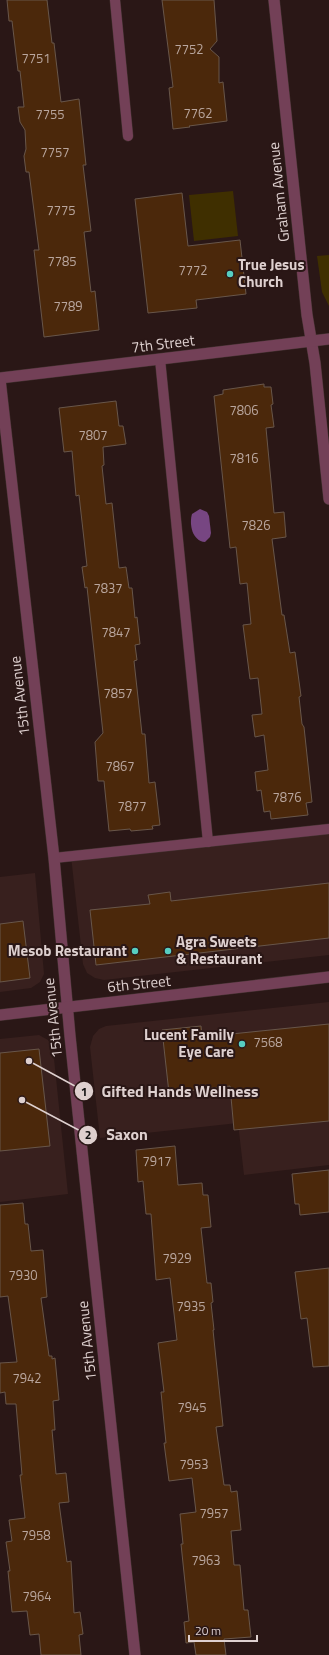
<svg xmlns="http://www.w3.org/2000/svg" width="329" height="1655" viewBox="0 0 329 1655" font-family="'Titillium Web',sans-serif">
	<style>
		.built { fill: #38201e }
		.green { fill: #3f2f00 }
		.water { fill: #774682 }
		.building { fill: #4b280b; stroke: #68564a }
		.lines { fill: none; stroke-linecap: round; stroke-linejoin: round }
		.service-casing { stroke: #433130; stroke-width: 11 }
		.minor-casing { stroke: #433130; stroke-width: 12 }
		.tertiary-casing { stroke: #433130; stroke-width: 12 }
		.service { stroke: #734057; stroke-width: 10 }
		.minor { stroke: #734057; stroke-width: 11 }
		.tertiary { stroke: #734057; stroke-width: 11 }
		.poi-dot { fill: #57cec1; stroke: #2a1716; stroke-width: 1.5 }
		.labels { text-anchor: middle; stroke-width: 4; stroke-linejoin: round; paint-order: stroke }
		.number-label { font-size: 13px; fill: #b9a69e }
		.street-label { font-size: 15px; fill: #ded0cf; stroke: #2a1716 }
		.poi-label { font-size: 15px; font-weight: bold; fill: #ded0cf; stroke: #2a1716; text-anchor: start }
		.leader { fill: none; stroke: #ded0cf; stroke-width: 1.5 }
		.callout-dot { fill: #ded0cf; stroke: #2a1716; stroke-width: 1.5 }
		.mark-label { font-size: 12px; text-anchor: middle; font-weight: bold; fill: #111 }
		.callout-label { font-size: 16px; text-anchor: middle; font-weight: bold; fill: #ded0cf; stroke: #2a1716; stroke-width: 4; stroke-linejoin: round; paint-order: stroke }
	</style>
	<rect width="100%" height="100%" fill="#2a1716"/>
	<g class="built">
		<path d="M329,829V955L104,980L95,978L87,973L83,964L71,856Z"/>
		<path d="M35,873L44,974L40,982L31,988L0,992V877Z"/>
		<path d="M329,1002V1165L244,1175L238,1123L100,1138L90,1047L93,1036L99,1029L106,1026Z"/>
		<path d="M39,1035L48,1040L53,1049L68,1194L0,1202V1039Z"/>
	</g>
	<g class="green">
		<path d="M233,191L238,236L194,241L189,195Z"/>
		<path d="M329,255V306L322,292L317,256Z"/>
	</g>
	<path class="water" d="M200,509L207,512L209,516L211,533L210,537L205,542C192,541 189,524 192,514Z"/>
	<g class="building">
		<path d="M7,0H47L52,43H54L61,102L79,99L86,165H83L91,231L84,232L91,292L95,291L99,330L44,337L34,250H39L29,172H26L24,156L26,149L25,130L20,122L18,107H24L20,71H18L12,21H9Z"/>
		<path d="M162,0H214L217,41L210,49L219,57V83L223,82L227,121L189,126L190,127L173,129L169,88L173,87Z"/>
		<path d="M182,193L188,246L240,240L246,294L196,300L197,308L148,313L135,199Z"/>
		<path d="M264,384V387H271L273,404L271,405L274,427L266,428L274,513L284,512L286,537L272,539L282,615H284L290,653L295,652L301,696L299,697L302,724L304,727L312,802L306,803L308,815L271,819L270,811L264,812L261,790L257,791L255,772L268,770L264,735L255,737L252,715L262,714L258,678L250,679L243,625L251,624L247,583L240,584L236,547L230,548L214,396L223,394V390Z"/>
		<path d="M116,401L119,426H123L126,444L103,447L104,465L102,466L106,504L112,503L119,568L126,567L129,588H132L135,618L137,617L140,644L135,645L137,660L134,661L142,734H145L149,783L155,782L160,825L152,826L153,829L131,831L130,829L109,831L104,781H98L95,742L103,733L87,587L85,588L82,567L87,566L79,495L76,496L72,451L64,452L59,408Z"/>
		<path d="M329,883V938L96,965L90,910L150,904L148,895L170,892L171,901Z"/>
		<path d="M23,921L30,978L0,982V924Z"/>
		<path d="M329,1024V1121L234,1130L230,1086L169,1093L162,1030L201,1026L202,1037Z"/>
		<path d="M39,1049L50,1146L0,1151V1053Z"/>
		<path d="M175,1146L178,1185L202,1183L203,1195H208L211,1227L201,1228L207,1283H211L213,1302L211,1303L214,1330H213L223,1426L216,1427L224,1485H230L231,1492L237,1491L241,1530L231,1531L234,1565H240L244,1610H248L251,1637L224,1639L226,1655H196L194,1642L186,1643L184,1622L189,1621L181,1544H183L180,1514L196,1512L192,1478L169,1481L164,1443H166L161,1392H164L158,1343L177,1340L170,1278L156,1280L151,1214H146L143,1181L138,1182L136,1150Z"/>
		<path d="M329,1170V1212L300,1215L299,1204H295L292,1174Z"/>
		<path d="M23,1203L25,1224H28L31,1251L43,1250L47,1297L41,1298L49,1356H52V1359L55,1358L59,1400L53,1401L55,1430H52L56,1474L66,1473L69,1502L59,1503L67,1562L71,1561L74,1613L80,1612L83,1634L79,1635L81,1655H41L39,1634L30,1635L27,1611L12,1612L8,1571H10L6,1542L12,1541L9,1520L25,1518L20,1475H22L16,1404H6L5,1392L0,1393V1363L17,1362L8,1296L0,1297V1205Z"/>
		<path d="M329,1268V1366L313,1367L307,1318L301,1319L295,1272Z"/>
	</g>
	<g class="lines">
		<g class="service-casing">
			<g id="service">
				<path d="M115,0L128,136"/>
				<path d="M160,359L208,842"/>
				<path d="M54,858L329,829"/>
			</g>
		</g>
		<g class="minor-casing">
			<g id="minor">
				<path d="M274,0L307,315L315,363L329,499"/>
				<path d="M0,378L329,339"/>
				<path d="M0,379L54,858L70,1036L135,1655"/>
			</g>
		</g>
		<g class="tertiary-casing">
			<path id="tertiary" d="M0,1015L329,977"/>
		</g>
		<use href="#service" class="service"/>
		<use href="#minor" class="minor"/>
		<use href="#tertiary" class="tertiary"/>
	</g>
	<g class="poi-dot">
		<circle cx="230" cy="274" r="4"/>
		<circle cx="135" cy="951" r="4"/>
		<circle cx="168" cy="951" r="4"/>
		<circle cx="242" cy="1044" r="4"/>
	</g>
	<g class="labels">
		<g class="number-label">
			<text x="189" y="54">7752</text>
			<text x="36" y="63">7751</text>
			<text x="198" y="118">7762</text>
			<text x="50" y="119">7755</text>
			<text x="55" y="157">7757</text>
			<text x="61" y="215">7775</text>
			<text x="62" y="266">7785</text>
			<text x="193" y="275">7772</text>
			<text x="68" y="311">7789</text>
			<text x="244" y="415">7806</text>
			<text x="93" y="440">7807</text>
			<text x="244" y="463">7816</text>
			<text x="256" y="530">7826</text>
			<text x="108" y="593">7837</text>
			<text x="116" y="637">7847</text>
			<text x="118" y="698">7857</text>
			<text x="120" y="771">7867</text>
			<text x="287" y="802">7876</text>
			<text x="132" y="811">7877</text>
			<text x="268" y="1047">7568</text>
			<text x="157" y="1166">7917</text>
			<text x="177" y="1263">7929</text>
			<text x="23" y="1280">7930</text>
			<text x="191" y="1311">7935</text>
			<text x="27" y="1383">7942</text>
			<text x="192" y="1412">7945</text>
			<text x="194" y="1469">7953</text>
			<text x="214" y="1518">7957</text>
			<text x="36" y="1540">7958</text>
			<text x="206" y="1565">7963</text>
			<text x="37" y="1601">7964</text>
		</g>
		<g class="street-label">
			<text transform="translate(279 192) rotate(-96)" y="5">Graham Avenue</text>
			<text transform="translate(163 344) rotate(-7)" y="5">7th Street</text>
			<text transform="translate(20 696) rotate(-97)" y="5">15th Avenue</text>
			<text transform="translate(139 984) rotate(-6)" y="5">6th Street</text>
			<text transform="translate(53 1018) rotate(-96)" y="5">15th Avenue</text>
			<text transform="translate(87 1341) rotate(-96)" y="5">15th Avenue</text>
		</g>
		<g class="poi-label">
			<text x="238" y="270">True Jesus<tspan x="238" dy="17">Church</tspan></text>
			<text x="176" y="947">Agra Sweets<tspan x="176" dy="17">&amp; Restaurant</tspan></text>
			<text x="127" y="956" text-anchor="end">Mesob Restaurant</text>
			<text x="234" y="1040" text-anchor="end">Lucent Family<tspan x="234" dy="17">Eye Care</tspan></text>
		</g>
	</g>
	<path class="leader" d="M29 1061L84 1091M22 1100L88 1135"/>
	<g class="callout-dot">
		<circle cx="29" cy="1061" r="4"/>
		<circle cx="22" cy="1100" r="4"/>
		<circle cx="84" cy="1091" r="10"/>
		<circle cx="88" cy="1135" r="10"/>
	</g>
	<g class="mark-label">
		<text x="84" y="1096">1</text>
		<text x="88" y="1139">2</text>
	</g>
	<g class="callout-label">
		<text x="180" y="1097">Gifted Hands Wellness</text>
		<text x="127" y="1140">Saxon</text>
	</g>
	<path d="M189 1635v6h68v-6" fill="none" stroke="#ded0cf" stroke-width="2"/>
	<text x="195" y="1635" font-size="12" fill="#ded0cf" stroke="#2a1716" stroke-width="3" paint-order="stroke">20 m</text>
</svg>
